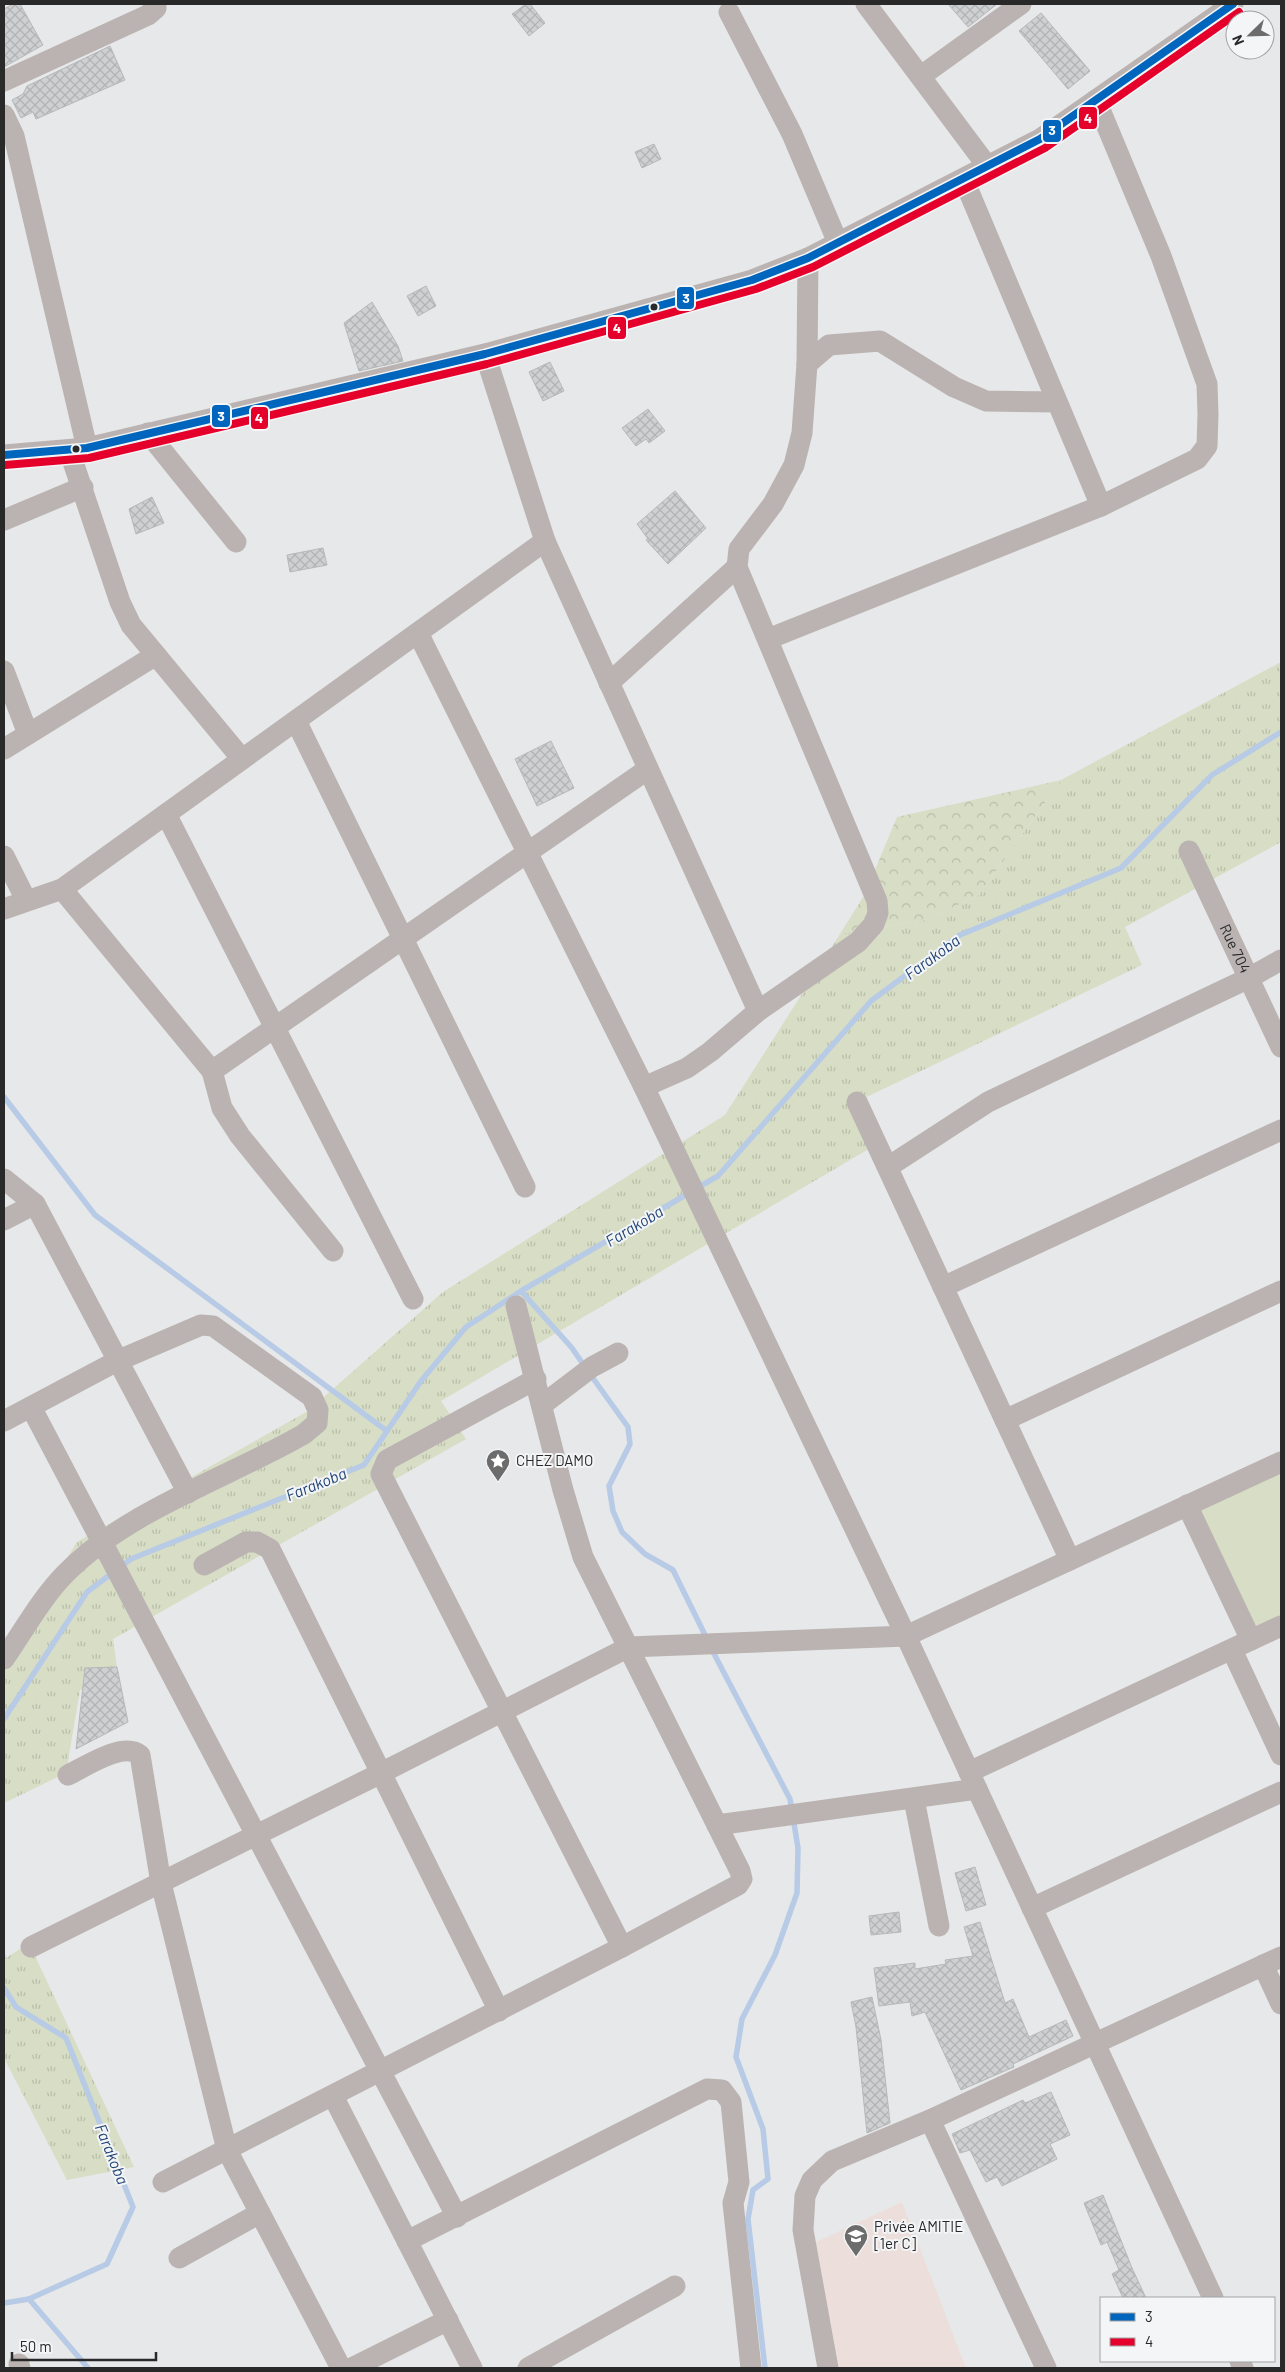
<svg xmlns="http://www.w3.org/2000/svg" width="1285" height="2372" viewBox="0 0 1285 2372" font-family="Barlow,sans-serif">
	<style>
		.education { fill: #ecdfdb }
		.grass { fill: url(#grass-tufts) }
		.forest { fill: url(#forest-crowns) }
		.park { fill: #d8ddc5 }
		.lines { fill: none; stroke-linecap: round; stroke-linejoin: round }
		.stream { stroke: #b7cae6; stroke-width: 5.5 }
		.building { fill: url(#building-cross-hatch); stroke: #b7b8b9 }
		.minor { stroke: #bab3b1; stroke-width: 21 }
		.bus-1-casing { stroke: #f3f5f7; stroke-width: 11 }
		.bus-2-casing { stroke: #f3f5f7; stroke-width: 11 }
		.bus-1 { stroke: #0065bd; stroke-width: 8 }
		.bus-2 { stroke: #e4002b; stroke-width: 8 }
		.bus-dot { fill: #29292a; stroke: #f3f5f7; stroke-width: 2 }
		.labels { text-anchor: middle; stroke-width: 4; stroke-linejoin: round; paint-order: stroke }
		.street-label { font-size: 15px; fill: #29292a; stroke: #f3f5f7 }
		.poi-label { font-size: 15px; fill: #29292a; stroke: #f3f5f7; text-anchor: start }
		.water-label { font-size: 16px; font-style: italic; fill: #214475; stroke: #f3f5f7 }
		.line-badge { stroke: #f3f5f7; stroke-width: 2 }
		.badge-label { font-size: 14px; text-anchor: middle; font-weight: bold; fill: #fff }
	</style>
	<defs>
		<pattern id="grass-tufts" width="24" height="20" patternUnits="userSpaceOnUse" patternTransform="scale(1.25)"><rect width="24" height="20" fill="#d8ddc5"/><path d="M3 7l-1-3M5 7V3M7 7l1-3M15 17l-1-3M17 17v-4M19 17l1-3" fill="none" stroke="#b9bea9"/></pattern>
		<pattern id="forest-crowns" width="20" height="18" patternUnits="userSpaceOnUse" patternTransform="scale(1.25)"><rect width="20" height="18" fill="#d8ddc5"/><path d="M2 6a3 3 0 1 1 6 0M12 15a3 3 0 1 1 6 0" fill="none" stroke="#b9bea9"/></pattern>
		<pattern id="building-cross-hatch" width="8" height="8" patternUnits="userSpaceOnUse" patternTransform="scale(1.25)"><rect width="8" height="8" fill="#cfd0d1"/><path d="M0 0l8 8M0 8l8-8" fill="none" stroke="#b2b3b4"/></pattern>
	</defs>
	<rect width="100%" height="100%" fill="#e7e8e9"/>
	<path class="education" d="M902,2202L966,2368H828L814,2243Z"/>
	<g class="grass">
		<path d="M1281,662V842L1125,927L1142,965L856,1102L872,1147L441,1401L466,1439L113,1639L120,1689L80,1690L66,1773L4,1803V1652L27,1623L77,1542L308,1411L443,1292L725,1115L840,934L925,920L979,895L1061,780Z"/>
		<path d="M29,1943L134,2167L67,2180L4,2058V1949L6,1958Z"/>
	</g>
	<path class="forest" d="M1061,780L979,895L925,920L840,934L865,894L897,817Z"/>
	<path class="park" d="M1281,1472V1616L1248,1631L1193,1513Z"/>
	<g class="lines">
		<g class="stream">
			<path d="M4,1097L95,1215L387,1431"/>
			<path d="M697,1188L718,1176L871,1001L960,935L1121,868L1212,775L1281,732"/>
			<path d="M521,1291L572,1348L585,1367"/>
			<path d="M590,1374L628,1427L630,1444L609,1486L613,1511L622,1532L645,1554L673,1570L707,1639"/>
			<path d="M711,1648L790,1799L798,1848L797,1893L775,1955L742,2019L736,2057L763,2129L768,2179L753,2190L748,2219L765,2368"/>
			<path d="M4,1719L87,1592L131,1559L364,1465L421,1381L466,1327L521,1291L689,1193"/>
			<path d="M4,1988L16,2007L66,2038L133,2207L107,2264L29,2299L4,2303"/>
			<path d="M29,2299L88,2368"/>
		</g>
	</g>
	<g class="building">
		<path d="M13,4H20L43,45L4,67V9Z"/>
		<path d="M526,4H530L545,23L529,36L512,14Z"/>
		<path d="M948,4H997L968,27Z"/>
		<path d="M1041,13L1090,71L1068,89L1019,31Z"/>
		<path d="M110,46L125,80L36,119L33,112L21,118L12,100L23,94L27,86Z"/>
		<path d="M654,144L661,159L642,168L635,152Z"/>
		<path d="M426,286L436,306L418,316L407,296Z"/>
		<path d="M372,302L398,346L403,361L359,371L344,323Z"/>
		<path d="M550,362L564,391L543,401L529,372Z"/>
		<path d="M648,409L665,431L649,443L646,439L636,446L622,428Z"/>
		<path d="M675,491L706,528L668,564L646,540L648,539L637,524Z"/>
		<path d="M152,497L164,523L136,534L129,509Z"/>
		<path d="M323,548L327,565L290,572L287,555Z"/>
		<path d="M551,741L574,788L537,806L515,759Z"/>
		<path d="M117,1667L128,1722L76,1749L85,1668Z"/>
		<path d="M975,1867L986,1905L966,1911L955,1873Z"/>
		<path d="M899,1912L901,1932L871,1935L869,1916Z"/>
		<path d="M980,1922L1005,2003L1013,1999L1029,2037L1066,2020L1073,2036L1013,2064L1014,2067L961,2090L925,2012L912,2016L910,2002L879,2006L874,1968L915,1963V1969L946,1964L945,1960L973,1956L964,1927Z"/>
		<path d="M872,1997L881,2040L890,2123L867,2133L856,2027L851,2002Z"/>
		<path d="M1051,2092L1070,2135L1050,2144L1057,2159L1002,2186L997,2177L986,2182L970,2150L960,2153L952,2134L1023,2100L1025,2103Z"/>
		<path d="M1103,2195L1132,2268L1146,2298H1123L1112,2274L1119,2270L1107,2242L1101,2245L1084,2203Z"/>
	</g>
	<g class="lines">
		<g class="minor">
			<path d="M866,4L988,167"/>
			<path d="M729,12L792,134L838,243"/>
			<path d="M921,76L1021,4"/>
			<path d="M4,81L148,15L156,8V4"/>
			<path d="M4,115L14,136L87,448"/>
			<path d="M964,180L1101,506"/>
			<path d="M485,354L545,541L758,1011"/>
			<path d="M807,364L829,345L880,341L954,387L986,401L1057,402"/>
			<path d="M148,433L236,542"/>
			<path d="M69,450L120,602L131,625L242,759"/>
			<path d="M4,455L87,448L485,354L752,280L808,258L1040,139L1233,4"/>
			<path d="M4,520L83,487"/>
			<path d="M418,633L644,1087L906,1636L1213,2298"/>
			<path d="M768,639L1101,506L1197,459L1207,446L1208,414L1207,384L1161,256L1096,100"/>
			<path d="M4,671L28,734"/>
			<path d="M609,683L737,567"/>
			<path d="M296,721L525,1187"/>
			<path d="M4,749L156,655"/>
			<path d="M166,814L413,1299"/>
			<path id="s1" d="M1189,851L1281,1047"/>
			<path d="M4,856L26,900"/>
			<path d="M62,889L212,1071L222,1108L240,1136L333,1251"/>
			<path d="M4,909L62,889L545,541"/>
			<path d="M212,1071L648,769"/>
			<path d="M644,1087L687,1068L710,1052L758,1011L858,942L874,924L878,913L877,901L737,567L739,549L773,504L794,465L802,433L807,364L808,258"/>
			<path d="M857,1102L1070,1560"/>
			<path d="M888,1167L988,1102L1249,978L1281,960"/>
			<path d="M4,1179L35,1204L188,1493"/>
			<path d="M4,1220L35,1204"/>
			<path d="M943,1287L1281,1130"/>
			<path d="M536,1379L387,1460L381,1474L622,1947"/>
			<path d="M542,1405L592,1367L618,1353"/>
			<path d="M31,1407L457,2217"/>
			<path d="M1005,1420L1281,1291"/>
			<path d="M4,1421L117,1361L201,1325L213,1326L312,1397L318,1410L317,1423L304,1434C228,1478 129,1509 66,1573C42,1597 24,1630 4,1659"/>
			<path d="M1187,1505L1251,1640"/>
			<path d="M204,1565L246,1542H257L270,1549L499,2011"/>
			<path d="M1232,1650L1281,1755"/>
			<path d="M969,1772L1281,1626"/>
			<path d="M68,1775C85,1767 123,1741 140,1755L161,1883L227,2150L341,2368"/>
			<path d="M914,1799L939,1926"/>
			<path d="M717,1825L977,1789"/>
			<path d="M1032,1908L1281,1792"/>
			<path d="M31,1947L381,1773L629,1647L906,1636L1281,1462"/>
			<path d="M1263,1965L1281,2004"/>
			<path d="M333,2096L472,2368"/>
			<path d="M930,2120L1046,2368"/>
			<path d="M163,2182L622,1947L738,1885L742,1879L740,1871L583,1557L563,1490L516,1306"/>
			<path d="M407,2241L707,2089L722,2090L731,2102L739,2182L733,2203L751,2368"/>
			<path d="M179,2258L260,2213"/>
			<path d="M1240,2361L1243,2368"/>
			<path d="M19,2364L20,2368"/>
			<path d="M352,2368L448,2320"/>
			<path d="M528,2368L675,2286"/>
			<path d="M828,2368L803,2230L805,2196L812,2180L832,2161L930,2120L1281,1957"/>
		</g>
		<g class="bus-1-casing">
			<path id="bus-1" d="M4,455L87,448L485,354L752,280L808,258L1040,139L1233,4"/>
		</g>
		<g class="bus-2-casing">
			<path id="bus-2" d="M5,465L89,458L487,364L756,289L813,267L1045,148L1239,12"/>
		</g>
		<use href="#bus-1" class="bus-1"/>
		<use href="#bus-2" class="bus-2"/>
	</g>
	<defs>
		<g id="sight-pin" transform="scale(1.25)"><path d="M0 17L-7.5 6A9.5 9.5 0 1 1 7.5 6Z" fill="#6c6c6d" stroke="#f3f5f7"/><path d="M0-6L1.8-2.2L6-1.7L2.9 1.2L3.7 5.4L0 3.3L-3.7 5.4L-2.9 1.2L-6-1.7L-1.8-2.2Z" fill="#fff"/></g>
		<g id="school-pin" transform="scale(1.25)"><path d="M0 17L-7.5 6A9.5 9.5 0 1 1 7.5 6Z" fill="#6c6c6d" stroke="#f3f5f7"/><path d="M0-5L7-2L0 1L-7-2ZM-4 1L0 2.5L4 1V4Q0 6-4 4Z" fill="#fff"/></g>
	</defs>
	<g fill-rule="evenodd">
		<use href="#sight-pin" x="498" y="1461"/>
		<use href="#school-pin" x="856" y="2236"/>
	</g>
	<g class="bus-dot">
		<circle cx="654" cy="307" r="4.5"/>
		<circle cx="76" cy="449" r="4.5"/>
	</g>
	<g class="labels">
		<g class="street-label">
			<text dy="5" stroke="none"><textPath href="#s1" startOffset="108">Rue 704</textPath></text>
		</g>
		<g class="poi-label">
			<text x="516" y="1466">CHEZ DAMO</text>
			<text x="874" y="2232">Privée AMITIE<tspan x="874" dy="17">[1er C]</tspan></text>
		</g>
		<g class="water-label">
			<text transform="translate(932 957) rotate(-36)" y="6">Farakoba</text>
			<text transform="translate(634 1226) rotate(-31)" y="6">Farakoba</text>
			<text transform="translate(316 1484) rotate(-22)" y="6">Farakoba</text>
			<text transform="translate(112 2154) rotate(68)" y="6">Farakoba</text>
		</g>
	</g>
	<g class="line-badge">
		<rect x="1078" y="106" width="20" height="24" rx="5" fill="#e4002b"/>
		<rect x="1042" y="119" width="20" height="24" rx="5" fill="#0065bd"/>
		<rect x="676" y="286" width="19" height="24" rx="5" fill="#0065bd"/>
		<rect x="607" y="316" width="20" height="24" rx="5" fill="#e4002b"/>
		<rect x="211" y="404" width="20" height="24" rx="5" fill="#0065bd"/>
		<rect x="250" y="406" width="19" height="24" rx="5" fill="#e4002b"/>
	</g>
	<g class="badge-label">
		<text x="1088" y="123">4</text>
		<text x="1052" y="135">3</text>
		<text x="686" y="303">3</text>
		<text x="617" y="333">4</text>
		<text x="221" y="421">3</text>
		<text x="259" y="423">4</text>
	</g>
	<rect width="1285" height="2372" fill="none" stroke="#29292a" stroke-width="10"/>
	<rect x="1100" y="2297" width="175" height="65" fill="#f3f5f7" stroke="#a2a3a5"/>
	<rect x="1110" y="2313" width="25" height="8" fill="#0065bd" stroke="#a2a3a5"/>
	<text x="1145" y="2322" font-size="15" fill="#29292a">3</text>
	<rect x="1110" y="2338" width="25" height="8" fill="#e4002b" stroke="#a2a3a5"/>
	<text x="1145" y="2347" font-size="15" fill="#29292a">4</text>
	<g transform="translate(1250 35) rotate(247)"><circle r="24" fill="#f3f5f7" stroke="#a2a3a5"/>
	<path d="M0-4L9 19L0 12L-9 19Z" fill="#6c6c6d"/>
	<text y="-8" font-size="14" font-weight="bold" text-anchor="middle" fill="#29292a">N</text>
	</g>
	<path d="M12 2352v8h144v-8" fill="none" stroke="#29292a" stroke-width="2.5"/>
	<text x="20" y="2352" font-size="15" fill="#29292a" stroke="#f3f5f7" stroke-width="4" paint-order="stroke">50 m</text>
</svg>
